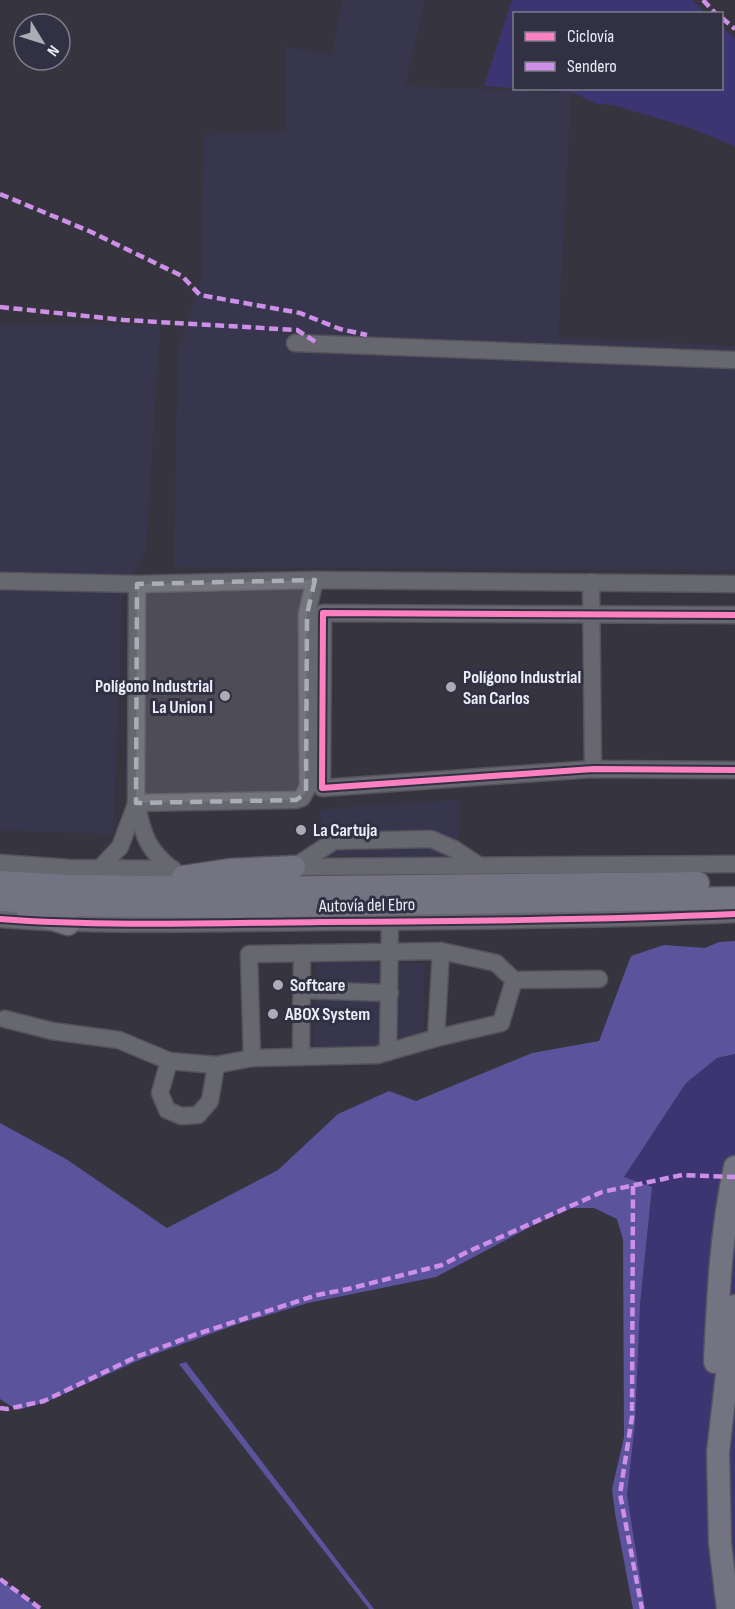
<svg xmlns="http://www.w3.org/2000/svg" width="735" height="1609" viewBox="0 0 735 1609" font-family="'Sofia Sans Condensed',sans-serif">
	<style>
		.built { fill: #37364d }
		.green { fill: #3d3571 }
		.forest { fill: #5b539b }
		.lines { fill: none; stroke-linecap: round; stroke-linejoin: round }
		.minor-casing { stroke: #54535c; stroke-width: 19 }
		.highway-casing { stroke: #54535c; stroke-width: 25 }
		.minor { stroke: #67676f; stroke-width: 16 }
		.highway { stroke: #747381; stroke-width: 22 }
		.quiet { stroke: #ce8fe9; stroke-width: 4.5; stroke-dasharray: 9 4.5; stroke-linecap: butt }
		.cycleway-casing { stroke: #323143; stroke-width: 10 }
		.cycleway { stroke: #ff80c0; stroke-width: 6 }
		.marked { fill: #acacb7; fill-opacity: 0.2; stroke: #acacb7; stroke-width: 4.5; stroke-dasharray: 12 8; stroke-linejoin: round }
		.poi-dot { fill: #acacb7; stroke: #323143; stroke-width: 2 }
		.labels { text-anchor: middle; stroke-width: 6; stroke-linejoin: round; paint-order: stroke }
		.poi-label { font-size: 18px; font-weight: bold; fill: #ececf8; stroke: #323143; text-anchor: start }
		.street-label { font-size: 18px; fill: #ececf8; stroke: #323143 }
	</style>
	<rect width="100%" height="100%" fill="#36353f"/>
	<g class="built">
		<path d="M342,0H425L405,86L571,93L558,337L735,346V570L174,567L178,347L201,283L204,135L286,131V47L332,55Z"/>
		<path d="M0,325H160L146,548L122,598L113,834L0,830Z"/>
		<path d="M461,800L457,858L325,856L320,810L356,806Z"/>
		<path d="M316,962L424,963L423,1037H381V1047H314Z"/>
	</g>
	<g class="green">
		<path d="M512,0H692L706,13L514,14V88L484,86Z"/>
		<path d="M722,27L735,38V146L690,128L613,105L598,104L571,92L519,89L722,88Z"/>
		<path d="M735,1054V1609H645L627,1495L635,1424L640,1305L652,1188L624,1177L686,1083L717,1058Z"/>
	</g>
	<g class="forest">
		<path d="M735,941V1054L717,1058L686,1083L624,1177L652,1187L640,1305L635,1423L627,1495L645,1609H633L615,1513L612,1489L624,1437L623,1240L617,1219L594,1208H572L534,1225L436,1277L308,1303L238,1324L144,1358L46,1402L17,1410L0,1399V1123L66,1159L167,1228L278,1170L338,1114L389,1091L416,1101L532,1053L599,1041L631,956L664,945L705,948L719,942Z"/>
		<path d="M186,1362L374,1609H369L179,1364Z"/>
		<path d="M0,1579L41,1609H0Z"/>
	</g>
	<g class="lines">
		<g class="minor-casing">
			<g id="minor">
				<path d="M295,343L735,360"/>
				<path d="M0,581L137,584L315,580L735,584"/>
				<path d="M591,582L593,769"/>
				<path d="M137,584L136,803C143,833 146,849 172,869"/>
				<path d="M735,615L323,613L322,788L593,769L735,770"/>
				<path d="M136,803L296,800L302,798L308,787L307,614L315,580"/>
				<path d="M0,863L69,868L173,869"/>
				<path d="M101,867L120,847L136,804"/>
				<path d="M294,867L735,864"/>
				<path d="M294,867L334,841L431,839L454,849L478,865"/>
				<path d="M0,919C107,927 215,923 322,922C460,921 598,920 735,914"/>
				<path d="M514,980L501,1023L436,1038L377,1055L252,1058L249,954L441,951L496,963L514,980L599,979"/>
				<path d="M302,990L390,993"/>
				<path d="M5,1019L52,1031L119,1040L169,1061L216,1065L252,1058"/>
				<path d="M436,1038L441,951"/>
				<path d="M388,1052L390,922"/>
				<path d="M301,1057L302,953"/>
				<path d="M169,1061L160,1093L167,1110L181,1116L198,1115L210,1101L216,1065"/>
			</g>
		</g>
		<g class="highway-casing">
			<g id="highway">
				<path d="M183,877L230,870L294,867"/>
				<path d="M0,882L69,886L229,888L698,883"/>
				<path d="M0,900L68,905L228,907L735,898"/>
				<path d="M28,914L40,915L68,924"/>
				<path d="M715,1362C718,1296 721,1231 735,1167"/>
				<path d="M728,1609L720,1543L718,1452L735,1306"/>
			</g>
		</g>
		<use href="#minor" class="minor"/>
		<use href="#highway" class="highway"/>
		<g class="quiet">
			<path d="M703,0L716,14"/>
			<path d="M722,18L735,29"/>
			<path d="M0,194L89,231L182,276L200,295L300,313L340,329L367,335"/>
			<path d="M0,307L124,320L297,330L319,344"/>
			<path d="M633,1186L632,1417L620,1494L642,1609"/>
			<path d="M0,1408L7,1409L44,1401L136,1357L197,1334L317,1295L348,1289L442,1265L465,1253L602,1192L682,1175L735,1177"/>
			<path d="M0,1579L41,1609"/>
		</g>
		<g class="cycleway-casing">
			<g id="cycleway">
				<path d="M735,615L323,613L322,788L593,769L735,770"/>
				<path d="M0,919C107,927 215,923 322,922C460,921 598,920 735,914"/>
			</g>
		</g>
		<use href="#cycleway" class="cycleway"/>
	</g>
	<path class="marked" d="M315,580L307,614L306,793L296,800L136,803L137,584Z"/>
	<g class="poi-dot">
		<circle cx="451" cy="687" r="6"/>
		<circle cx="225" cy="696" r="6"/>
		<circle cx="301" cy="830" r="6"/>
		<circle cx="278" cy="985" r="6"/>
		<circle cx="273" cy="1014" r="6"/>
	</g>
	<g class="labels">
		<g class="poi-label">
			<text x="463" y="683">Polígono Industrial<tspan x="463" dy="21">San Carlos</tspan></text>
			<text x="213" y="692" text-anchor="end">Polígono Industrial<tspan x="213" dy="21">La Union I</tspan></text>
			<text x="313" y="836">La Cartuja</text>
			<text x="290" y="991">Softcare</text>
			<text x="285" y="1020">ABOX System</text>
		</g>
		<g class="street-label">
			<text transform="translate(367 905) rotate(-1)" y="6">Autovía del Ebro</text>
		</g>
	</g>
	<rect x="513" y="12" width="210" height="78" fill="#323143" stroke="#7c7c8b" stroke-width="1.5"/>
	<rect x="525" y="32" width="30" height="9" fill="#ff80c0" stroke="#7c7c8b" stroke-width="1.5"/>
	<text x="567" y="42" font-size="18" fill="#ececf8">Ciclovía</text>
	<rect x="525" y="62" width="30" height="9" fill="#ce8fe9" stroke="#7c7c8b" stroke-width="1.5"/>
	<text x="567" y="72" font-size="18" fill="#ececf8">Sendero</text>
	<g transform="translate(42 42) rotate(128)"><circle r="28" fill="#323143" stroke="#7c7c8b" stroke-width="1.5"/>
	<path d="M0-4.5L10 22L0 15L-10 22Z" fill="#acacb7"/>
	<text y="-9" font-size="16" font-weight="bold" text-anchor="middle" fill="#ececf8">N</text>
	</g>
</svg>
